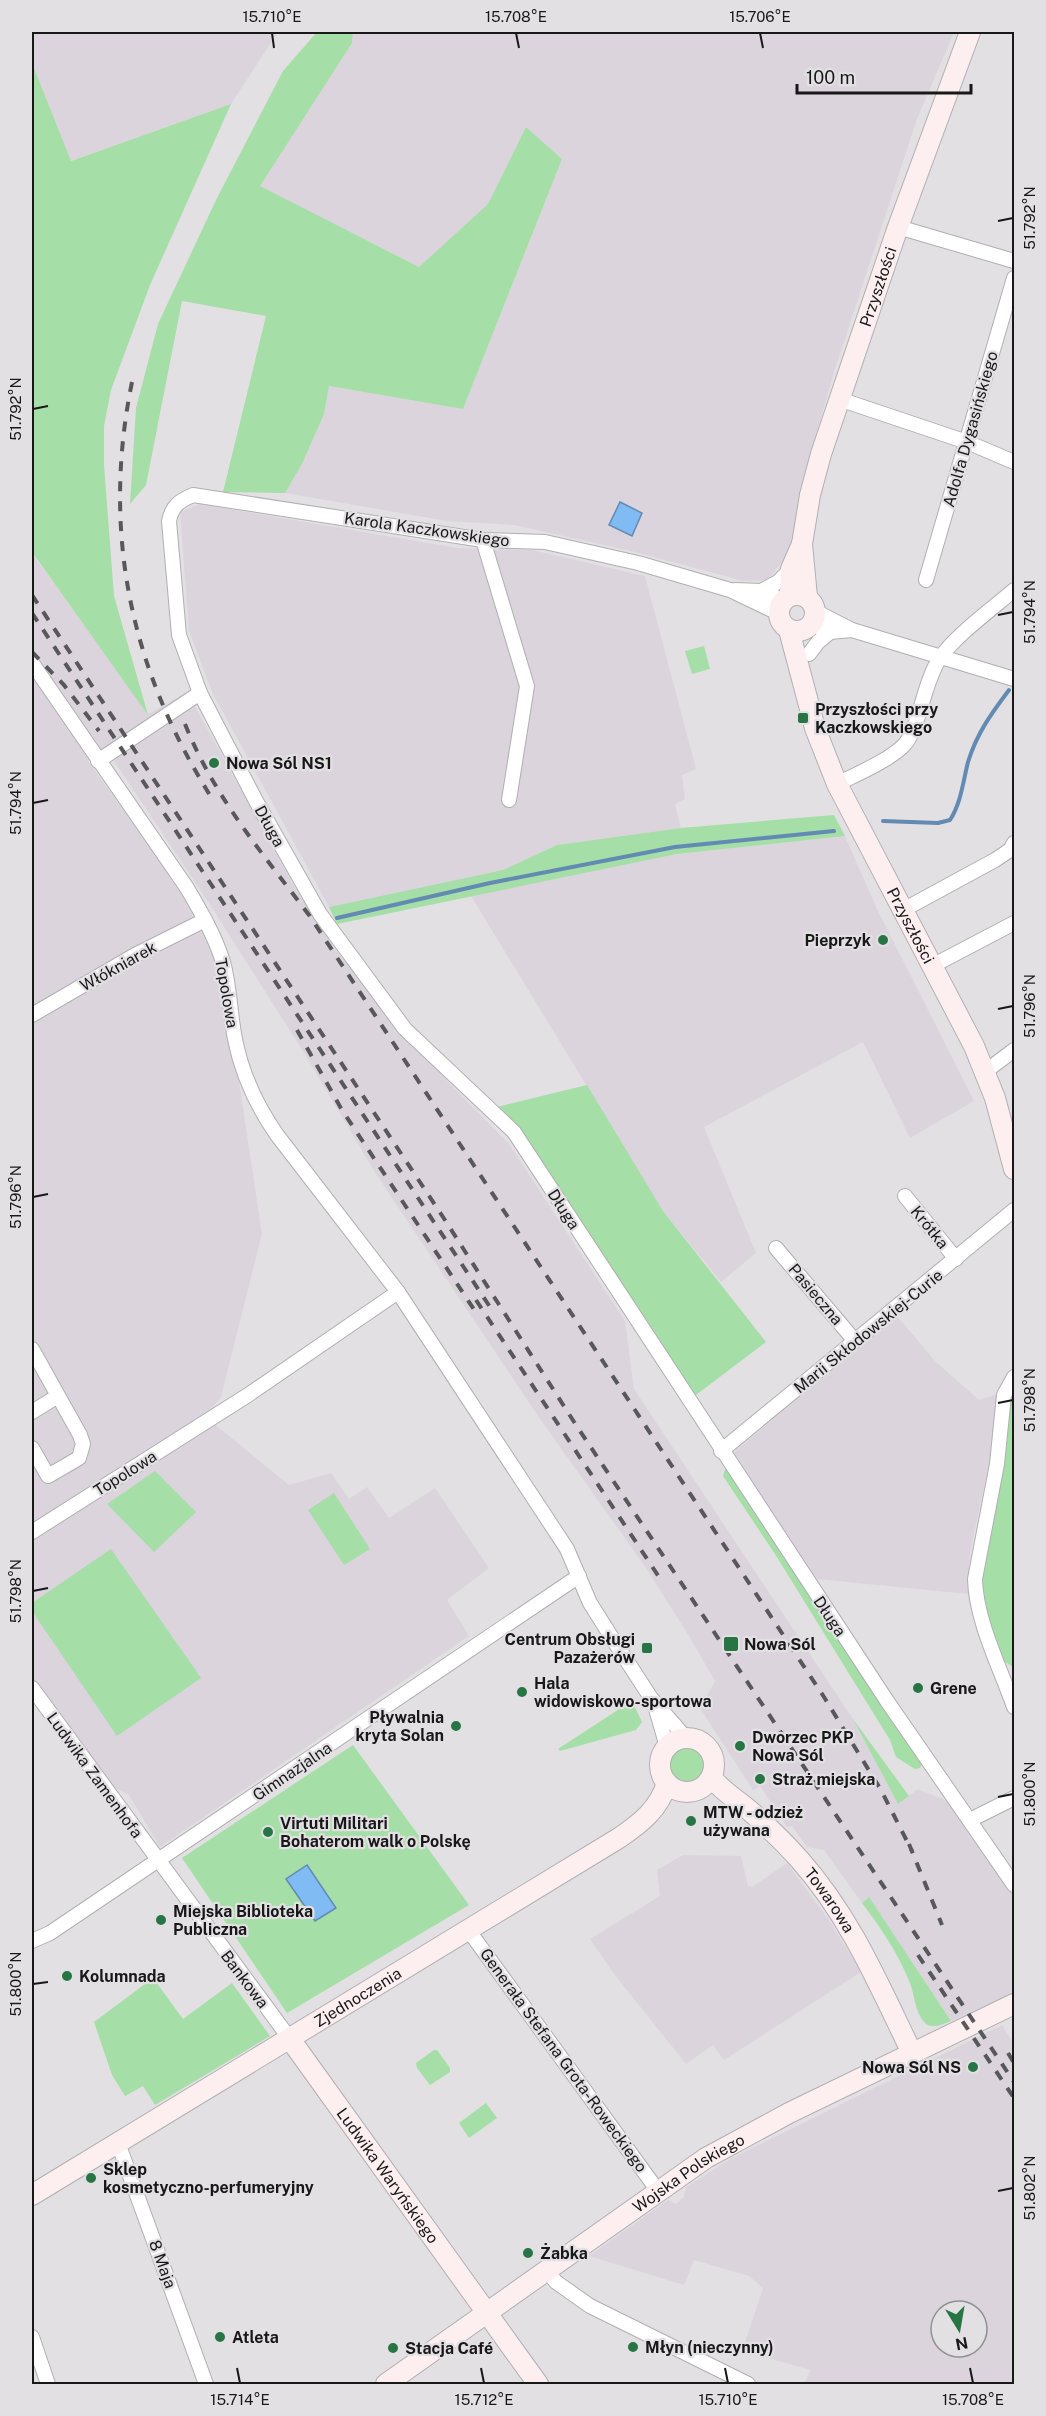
<svg xmlns="http://www.w3.org/2000/svg" width="1046" height="2416" viewBox="0 0 1046 2416" font-family="'Public Sans',sans-serif">
	<style>
		.built { fill: #dbd4dd; fill-rule: evenodd }
		.green { fill: #a5dea7 }
		.water { fill: #81bbf4; stroke: #628ab2; stroke-width: 1.5 }
		.lines { fill: none; stroke-linecap: round; stroke-linejoin: round }
		.stream { stroke: #628ab2; stroke-width: 4 }
		.street-casing { stroke: #b0afb1; stroke-width: 16 }
		.secondary-casing { stroke: #b0afb1; stroke-width: 22 }
		.street { stroke: #fff; stroke-width: 14 }
		.secondary { stroke: #fdefef; stroke-width: 20 }
		.rail { stroke: #585759; stroke-width: 4; stroke-dasharray: 10 10; stroke-linecap: butt }
		.ticks { fill: none; stroke: #181819; stroke-width: 2 }
		.poi-dot { fill: #277544; stroke: #e2e0e3; stroke-width: 2 }
		.labels { text-anchor: middle; stroke-width: 4.5; stroke-linejoin: round; paint-order: stroke }
		.street-label { font-size: 16px; fill: #181819; stroke: #e2e0e3 }
		.poi-label { font-size: 16px; font-weight: bold; fill: #181819; stroke: #e2e0e3; text-anchor: start }
		.neatline { fill: none; stroke: #181819; stroke-width: 2 }
		.ticks-label { font-size: 15px; text-anchor: middle; fill: #181819 }
	</style>
	<rect width="100%" height="100%" fill="#e2e0e3"/>
	<g class="built">
		<path d="M32,32H278L231,104L70,161L32,63Z"/>
		<path d="M353,32H954L917,119L834,372L798,499L796,528L787,555L768,580L744,581L631,551L514,525L447,521L285,493L302,464L324,414L329,386L463,409L562,159L526,127L488,204L419,267L259,186L352,43Z"/>
		<path d="M200,504L458,548L532,550L645,576L696,769L682,775L685,799L675,804L681,828L557,845L503,870L329,907L213,694L189,631L180,512Z"/>
		<path d="M32,553L148,714L187,692L295,888L336,951L447,1081L509,1144L625,1321L634,1389L853,1719L898,1804L918,1789L954,1804L1014,1893V1993L951,2021L869,1897L862,1903L824,1850L807,1847L792,1826L787,1827L760,1786L753,1790L700,1708L715,1681L689,1636L644,1565L538,1416L376,1174L306,1056L207,900L108,752L101,749L88,761L212,933L219,950L262,1234L221,1397L204,1418L32,1524Z"/>
		<path d="M845,836L877,909L974,1101L910,1138L863,1042L704,1127L756,1253L721,1282L663,1211L471,896L677,854Z"/>
		<path d="M897,1316L936,1362L979,1400L998,1394L993,1444L970,1553L968,1594L817,1579L734,1464L735,1451Z"/>
		<path d="M213,1423L289,1485L331,1473L349,1499L367,1487L389,1518L435,1488L489,1568L447,1600L469,1636L160,1847L129,1795L110,1785L32,1678V1540Z"/>
		<path d="M683,1855L741,1856L748,1886L752,1887L787,1863L831,1923L861,1972L724,2060L713,2045L686,2064L614,1974L590,1939L660,1896L657,1870Z"/>
		<path d="M1002,2025L1014,2044V2384H804L811,2370L742,2351L763,2288L749,2276L694,2260L684,2285L589,2256L668,2200L676,2204L684,2197L686,2187L732,2158ZM941,2311H977V2347H941Z"/>
	</g>
	<g class="green">
		<path d="M317,32H353L352,43L260,186L419,267L488,204L526,127L562,159L463,409L329,386L324,414L302,464L285,493L223,492L266,316L182,301L146,485L130,504L136,408L158,324L216,200L283,71Z"/>
		<path d="M32,63L71,161L231,104L150,285L111,390L104,426V465L114,596L148,715L32,552Z"/>
		<path d="M704,646L710,669L692,674L685,651Z"/>
		<path d="M834,815L845,836L677,854L337,924L329,907L503,870L557,845L681,828Z"/>
		<path d="M587,1085L663,1211L766,1342L692,1398L497,1107Z"/>
		<path d="M1014,1390V1665L1011,1666L1004,1661L988,1616L981,1582L1007,1442L1011,1398Z"/>
		<path d="M725,1469L732,1476L922,1764L920,1768L915,1769L896,1757L890,1740L775,1554L723,1476Z"/>
		<path d="M155,1471L196,1512L154,1552L107,1504Z"/>
		<path d="M334,1493L370,1549L344,1565L308,1510Z"/>
		<path d="M111,1549L201,1678L117,1736L32,1611V1603Z"/>
		<path d="M633,1703L642,1722L636,1730L560,1751L558,1749L627,1704Z"/>
		<path d="M853,1719L909,1796L898,1804Z"/>
		<path d="M353,1745L469,1905L287,2013L182,1858Z"/>
		<circle cx="687" cy="1764" r="17"/>
		<path d="M869,1897L951,2021C943,2024 933,2030 925,2023C915,2013 915,1996 910,1983C898,1953 881,1928 862,1903Z"/>
		<path d="M153,1978L183,2019L232,1983L270,2036L155,2105L143,2086L125,2096L112,2075L94,2022Z"/>
		<path d="M434,2050H437L450,2068V2072L430,2085L417,2068L416,2063Z"/>
		<path d="M486,2103L497,2118L469,2138L459,2123Z"/>
	</g>
	<g class="water">
		<path d="M620,502L642,513L632,536L609,525Z"/>
		<path d="M307,1865L336,1908L315,1921L286,1879Z"/>
	</g>
	<g class="lines">
		<g class="stream">
			<path d="M883,821L938,823L950,820C961,803 963,782 968,762C977,733 991,714 1009,690"/>
			<path d="M337,918L490,883L675,847L834,831"/>
		</g>
		<g class="street-casing">
			<g id="street">
				<path d="M898,227L1014,261"/>
				<path d="M839,399L967,442L1014,462"/>
				<path d="M483,540L527,686L509,800"/>
				<path d="M926,580L1014,278"/>
				<path d="M735,590L761,591L783,600"/>
				<path d="M761,591L778,582L791,569"/>
				<path d="M815,611L852,630L1014,679"/>
				<path d="M778,613L730,590L638,563L545,542L483,540L193,495C179,501 172,506 169,521L179,635L200,693L256,801L320,914L405,1029L514,1132L887,1701L1014,1885"/>
				<path d="M811,624L830,632L852,630"/>
				<path d="M809,654L818,642L830,632"/>
				<path d="M32,663L187,888C201,912 215,936 223,962C230,987 230,1014 235,1039C242,1075 256,1105 277,1135L398,1292L567,1549L590,1603L614,1641L651,1698L686,1738"/>
				<path d="M98,761L200,693"/>
				<path d="M837,784C855,775 892,759 905,744C920,726 924,681 940,658C955,636 993,608 1014,590"/>
				<path d="M903,910L995,860L1010,850L1014,843"/>
				<path d="M932,966L1014,923"/>
				<path d="M32,1015L135,955L205,920"/>
				<path d="M986,1071L1014,1050"/>
				<path d="M905,1196L956,1259"/>
				<path d="M776,1248L855,1341"/>
				<path d="M32,1349L80,1435L83,1444L79,1458L48,1476L32,1448"/>
				<path d="M1014,1377L1004,1395L997,1464L975,1579C976,1621 1000,1667 1014,1707"/>
				<path d="M32,1412L58,1396"/>
				<path d="M721,1451L1014,1210"/>
				<path d="M32,1532L248,1395L398,1292"/>
				<path d="M32,1688L290,2039"/>
				<path d="M654,1702L667,1747"/>
				<path d="M970,1820L1014,1798"/>
				<path d="M469,1931L658,2191"/>
				<path d="M32,1941L50,1933L579,1576"/>
				<path d="M118,2143L206,2384"/>
				<path d="M547,2271L556,2282L590,2306L748,2384"/>
				<path d="M32,2337L48,2384"/>
			</g>
		</g>
		<g class="secondary-casing">
			<g id="secondary">
				<path d="M802,544L807,597"/>
				<circle cx="797" cy="613" r="18"/>
				<path id="s1" d="M790,595L791,569L802,544L810,495L821,454L898,227L970,32"/>
				<path id="s2" d="M789,630L815,728L837,784L974,1046L995,1098L1014,1169"/>
				<circle cx="687" cy="1765" r="27"/>
				<path id="s3" d="M711,1777C722,1791 736,1799 749,1810C766,1825 784,1842 799,1859C850,1916 879,1985 912,2053"/>
				<path id="s4" d="M290,2039L538,2384"/>
				<path id="s5" d="M32,2195L619,1838C641,1823 659,1809 667,1783"/>
				<path id="s6" d="M386,2384L706,2158L789,2113L1014,2004"/>
			</g>
		</g>
		<use href="#street" class="street"/>
		<use href="#secondary" class="secondary"/>
		<g class="rail">
			<path d="M132,382C101,533 131,671 213,800"/>
			<path d="M32,595L443,1217L576,1425L1014,2082"/>
			<path d="M32,613L490,1307"/>
			<path d="M32,652L64,685L99,731"/>
			<path d="M185,724C214,797 263,854 309,915L824,1697L881,1790L912,1851"/>
			<path d="M297,1030L342,1110L477,1314"/>
			<path d="M476,1300L661,1580"/>
			<path d="M909,1844L942,1925"/>
			<path d="M918,1955L1014,2098"/>
			<path d="M1008,2053L1014,2063"/>
		</g>
	</g>
	<path class="ticks" d="M272,33L274,48M516,33L519,48M760,33L763,48M998,221L1013,218M33,409L48,406M998,615L1013,612M33,803L48,800M998,1009L1013,1006M33,1197L48,1194M998,1403L1013,1400M33,1591L48,1588M998,1797L1013,1794M33,1984L48,1982M998,2191L1013,2188M237,2368L240,2383M481,2368L484,2383M725,2368L728,2383M970,2368L973,2383"/>
	<g class="poi-dot">
		<rect x="797" y="712" width="12" height="12" rx="3"/>
		<circle cx="214" cy="763" r="6"/>
		<circle cx="883" cy="940" r="6"/>
		<rect x="723" y="1636" width="16" height="16" rx="3"/>
		<rect x="641" y="1642" width="12" height="12" rx="3"/>
		<circle cx="918" cy="1688" r="6"/>
		<circle cx="522" cy="1692" r="6"/>
		<circle cx="456" cy="1726" r="6"/>
		<circle cx="740" cy="1746" r="6"/>
		<circle cx="760" cy="1779" r="6"/>
		<circle cx="691" cy="1821" r="6"/>
		<circle cx="268" cy="1832" r="6"/>
		<circle cx="161" cy="1920" r="6"/>
		<circle cx="67" cy="1976" r="6"/>
		<circle cx="973" cy="2067" r="6"/>
		<circle cx="91" cy="2178" r="6"/>
		<circle cx="528" cy="2253" r="6"/>
		<circle cx="220" cy="2337" r="6"/>
		<circle cx="633" cy="2347" r="6"/>
		<circle cx="393" cy="2348" r="6"/>
	</g>
	<g class="labels">
		<g class="street-label">
			<text dy="6" stroke="none"><textPath href="#s1" startOffset="322">Przyszłości</textPath></text>
			<text transform="translate(970 429) rotate(-74)" y="6">Adolfa Dygasińskiego</text>
			<text transform="translate(427 529) rotate(8)" y="6">Karola Kaczkowskiego</text>
			<text transform="translate(270 826) rotate(61)" y="6">Długa</text>
			<text dy="6" stroke="none"><textPath href="#s2" startOffset="321">Przyszłości</textPath></text>
			<text transform="translate(118 966) rotate(-29)" y="6">Włókniarek</text>
			<text transform="translate(227 993) rotate(80)" y="6">Topolowa</text>
			<text transform="translate(564 1209) rotate(57)" y="6">Długa</text>
			<text transform="translate(930 1227) rotate(51)" y="6">Krótka</text>
			<text transform="translate(816 1294) rotate(50)" y="6">Pasieczna</text>
			<text transform="translate(868 1331) rotate(-39)" y="6">Marii Skłodowskiej-Curie</text>
			<text transform="translate(125 1473) rotate(-32)" y="6">Topolowa</text>
			<text transform="translate(830 1616) rotate(56)" y="6">Długa</text>
			<text transform="translate(292 1771) rotate(-34)" y="6">Gimnazjalna</text>
			<text transform="translate(95 1775) rotate(54)" y="6">Ludwika Zamenhofa</text>
			<text dy="6" stroke="none"><textPath href="#s3" startOffset="172">Towarowa</textPath></text>
			<text transform="translate(245 1979) rotate(53)" y="6">Bankowa</text>
			<text dy="6" stroke="none"><textPath href="#s5" startOffset="381">Zjednoczenia</textPath></text>
			<text transform="translate(564 2060) rotate(54)" y="6">Generała Stefana Grota-Roweckiego</text>
			<text dy="6" stroke="none"><textPath href="#s6" startOffset="369">Wojska Polskiego</textPath></text>
			<text dy="6" stroke="none"><textPath href="#s4" startOffset="168">Ludwika Waryńskiego</textPath></text>
			<text transform="translate(163 2264) rotate(70)" y="6">8 Maja</text>
		</g>
		<g class="poi-label">
			<text x="815" y="715">Przyszłości przy<tspan x="815" dy="18">Kaczkowskiego</tspan></text>
			<text x="226" y="769">Nowa Sól NS1</text>
			<text x="871" y="946" text-anchor="end">Pieprzyk</text>
			<text x="635" y="1645" text-anchor="end">Centrum Obsługi<tspan x="635" dy="18">Pazażerów</tspan></text>
			<text x="744" y="1650">Nowa Sól</text>
			<text x="534" y="1689">Hala<tspan x="534" dy="18">widowiskowo-sportowa</tspan></text>
			<text x="930" y="1694">Grene</text>
			<text x="444" y="1723" text-anchor="end">Pływalnia<tspan x="444" dy="18">kryta Solan</tspan></text>
			<text x="752" y="1743">Dworzec PKP<tspan x="752" dy="18">Nowa Sól</tspan></text>
			<text x="772" y="1785">Straż miejska</text>
			<text x="703" y="1818">MTW - odzież<tspan x="703" dy="18">używana</tspan></text>
			<text x="280" y="1829">Virtuti Militari<tspan x="280" dy="18">Bohaterom walk o Polskę</tspan></text>
			<text x="173" y="1917">Miejska Biblioteka<tspan x="173" dy="18">Publiczna</tspan></text>
			<text x="79" y="1982">Kolumnada</text>
			<text x="961" y="2073" text-anchor="end">Nowa Sól NS</text>
			<text x="103" y="2175">Sklep<tspan x="103" dy="18">kosmetyczno-perfumeryjny</tspan></text>
			<text x="540" y="2259">Żabka</text>
			<text x="232" y="2343">Atleta</text>
			<text x="645" y="2353">Młyn (nieczynny)</text>
			<text x="405" y="2354">Stacja Café</text>
		</g>
	</g>
	<rect width="1046" height="2416" fill="none" stroke="#e2e0e3" stroke-width="66"/>
	<g transform="translate(959 2329) rotate(169)"><circle r="28" fill="#e2e0e3" stroke="#919092" stroke-width="1.5"/>
	<path d="M0-4.5L10 22L0 15L-10 22Z" fill="#277544"/>
	<text y="-9" font-size="16" font-weight="bold" text-anchor="middle" fill="#181819">N</text>
	</g>
	<path d="M797 84v9h174v-9" fill="none" stroke="#181819" stroke-width="3"/>
	<text x="806" y="84" font-size="18" fill="#181819" stroke="#e2e0e3" stroke-width="4.5" paint-order="stroke">100 m</text>
	<rect x="33" y="33" width="980" height="2350" class="neatline"/>
	<g class="ticks-label">
		<text x="272" y="22">15.710°E</text>
		<text x="516" y="22">15.708°E</text>
		<text x="760" y="22">15.706°E</text>
		<text transform="translate(1030 218) rotate(-90)" y="5">51.792°N</text>
		<text transform="translate(16 409) rotate(-90)" y="5">51.792°N</text>
		<text transform="translate(1030 612) rotate(-90)" y="5">51.794°N</text>
		<text transform="translate(16 803) rotate(-90)" y="5">51.794°N</text>
		<text transform="translate(1030 1006) rotate(-90)" y="5">51.796°N</text>
		<text transform="translate(16 1197) rotate(-90)" y="5">51.796°N</text>
		<text transform="translate(1030 1400) rotate(-90)" y="5">51.798°N</text>
		<text transform="translate(16 1591) rotate(-90)" y="5">51.798°N</text>
		<text transform="translate(1030 1794) rotate(-90)" y="5">51.800°N</text>
		<text transform="translate(16 1984) rotate(-90)" y="5">51.800°N</text>
		<text transform="translate(1030 2188) rotate(-90)" y="5">51.802°N</text>
		<text x="240" y="2405">15.714°E</text>
		<text x="484" y="2405">15.712°E</text>
		<text x="728" y="2405">15.710°E</text>
		<text x="973" y="2405">15.708°E</text>
	</g>
</svg>
